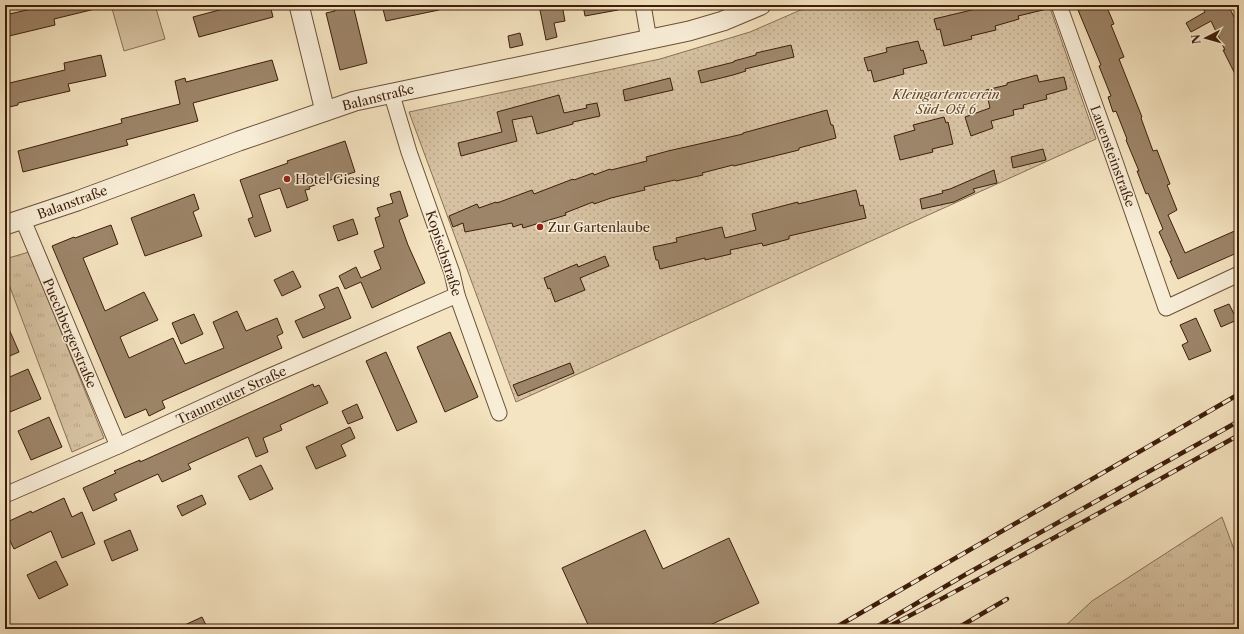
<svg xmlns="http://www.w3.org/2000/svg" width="1244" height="634" viewBox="0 0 1244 634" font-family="'Libre Caslon Text',serif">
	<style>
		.grass { fill: url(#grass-tufts); stroke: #8a7056 }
		.garden { fill: url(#garden-dots); stroke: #8a7056 }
		.pitch { fill: #d6c2a2; stroke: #8a7056 }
		.building { fill: #9d8569; stroke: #3e1e0a }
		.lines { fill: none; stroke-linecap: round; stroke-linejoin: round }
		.minor-casing { stroke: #6c5038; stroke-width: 17 }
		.tertiary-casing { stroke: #6c5038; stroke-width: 21 }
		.minor { stroke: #f8edd7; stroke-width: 15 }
		.tertiary { stroke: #f8edd7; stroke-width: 19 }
		.rail-casing { stroke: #3e1e0a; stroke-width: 4.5 }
		.rail { stroke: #f8edd7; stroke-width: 3; stroke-dasharray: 9; stroke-linecap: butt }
		.poi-dot { fill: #8f2418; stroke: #f8edd7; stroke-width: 1.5 }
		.labels { text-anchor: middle; stroke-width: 3; stroke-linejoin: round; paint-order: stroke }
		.park-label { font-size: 13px; font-style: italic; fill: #644730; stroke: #f8edd7 }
		.street-label { font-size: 13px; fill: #3e1e0a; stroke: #f8edd7 }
		.poi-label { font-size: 13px; fill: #3e1e0a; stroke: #f8edd7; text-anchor: start }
	</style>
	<defs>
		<pattern id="grass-tufts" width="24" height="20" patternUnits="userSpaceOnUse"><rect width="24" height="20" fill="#d6c2a2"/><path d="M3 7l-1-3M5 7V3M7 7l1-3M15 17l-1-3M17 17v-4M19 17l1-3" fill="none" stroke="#b9a68a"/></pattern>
		<pattern id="garden-dots" width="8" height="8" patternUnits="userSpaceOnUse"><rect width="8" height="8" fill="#d6c2a2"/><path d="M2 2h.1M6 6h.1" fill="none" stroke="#b9a68a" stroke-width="1.8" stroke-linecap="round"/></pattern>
	</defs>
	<rect width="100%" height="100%" fill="#f5e4c1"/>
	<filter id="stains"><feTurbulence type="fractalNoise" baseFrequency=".005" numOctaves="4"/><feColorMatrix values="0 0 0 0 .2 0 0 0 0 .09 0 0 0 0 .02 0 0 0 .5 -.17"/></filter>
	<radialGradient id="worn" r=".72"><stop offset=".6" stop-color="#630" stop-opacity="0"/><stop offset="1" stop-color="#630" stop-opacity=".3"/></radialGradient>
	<g class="grass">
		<path d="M29,252L104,438L72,452L5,274V259Z"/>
		<path d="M1222,517L1239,563V629H1062L1092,601Z"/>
	</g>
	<path class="garden" d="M812,5H1049L1096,139L516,402L409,112L660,59L750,32Z"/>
	<path class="pitch" d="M111,5H155L165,39L124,51Z"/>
	<g class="building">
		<path d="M49,5H94L95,9L54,19L55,25L5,37V15Z"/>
		<path d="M238,5H270L273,17L199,37L193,17Z"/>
		<path d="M333,5H353L367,63L340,70L326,13L335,11Z"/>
		<path d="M382,5H438L439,10L386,21Z"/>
		<path d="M539,5H562L565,21L554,23L557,37L546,40Z"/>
		<path d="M583,5H617L618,10L585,16Z"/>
		<path d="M979,5H1047V9L1018,16L1019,19L995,26L996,30L971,36L972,39L944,46L940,29L937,30L934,19L980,8Z"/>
		<path d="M1091,5H1106L1114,24L1111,25L1124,57L1119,59L1142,117L1141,118L1153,151L1157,150L1170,184L1167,185L1177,210L1168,215L1185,253L1239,229V252L1178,279L1170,261H1172L1159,232L1163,229L1148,193L1146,194L1137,171H1139L1126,140L1127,139L1116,111L1113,112L1108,97L1111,96L1099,66L1101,65L1078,10Z"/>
		<path d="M1201,5H1228L1239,27V82L1223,50H1225L1211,21L1191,32L1186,23L1205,12Z"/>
		<path d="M520,33L523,45L510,48L508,36Z"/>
		<path d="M918,41L921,51L923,50L927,63L903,69L904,74L874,82L871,70L868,71L864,58L887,52L886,48Z"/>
		<path d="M791,45L794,57L745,69L746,71L733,75L701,83L698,71L734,62V61L756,55V53Z"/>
		<path d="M101,55L106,76L68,84L70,91L18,103V105L5,108V84L65,70L64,63Z"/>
		<path d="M272,60L278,80L193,103L198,121L126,140L128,145L23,172L18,151L122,123L121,119L180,104L175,81L185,78L186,82Z"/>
		<path d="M1037,75L1039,82L1064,77L1067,89L1046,95L1047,99L1023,105L1024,108L1013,110L1014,115L991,121L993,128L971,136L965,117L990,108L986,90L1007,85V83Z"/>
		<path d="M670,78L673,90L625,101L623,90Z"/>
		<path d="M559,95L564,113L587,108L586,105L597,103L600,116L573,122V124L537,134L532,116L512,120L517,141L461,156L458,143L502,132L497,112Z"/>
		<path d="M827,110L831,125H833L836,138L799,148V150L734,166L733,165L702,173L703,175L676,181L675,180L644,187L645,190L611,198L594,204L593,202L565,213L566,215L523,228L522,224L513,227L512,223L465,232L463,223L453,227L449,216L477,204L479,208L496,202L497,203L532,190L534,194L573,179L574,180L593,173L594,175L610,169L611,170L647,161L646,157L668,151L743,134V133Z"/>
		<path d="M944,117L946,123L948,122L953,144L932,149L933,152L900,160L894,136L915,130L913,125Z"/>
		<path d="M345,141L355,172L309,187L310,189L305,190L308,200L287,208L280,188L259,195L271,231L255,237L248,219L253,217L240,180L288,163L287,161Z"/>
		<path d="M1043,149L1046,160L1013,168L1011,157Z"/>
		<path d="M994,170L997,183L973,189L975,192L954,202L922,209L920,199L943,193L942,191L950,189Z"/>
		<path d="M856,190L860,206L863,205L866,218L789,236V239L763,246L762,243L730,250L731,254L705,260V258L660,269L658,260H656L653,247L677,242L676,238L722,227L725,238L756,230L752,214L798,202V204Z"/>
		<path d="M400,191L408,216L399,220L408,245L425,283L372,308L361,282L345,289L339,276L356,267L361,278L381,269L374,251L384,247L375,218L380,216L377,208L393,203L390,194Z"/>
		<path d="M194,194L199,209L193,212L202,236L145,256L131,218Z"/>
		<path d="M353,219L358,234L338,241L333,226Z"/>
		<path d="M111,225L118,244L83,258L105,311L144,292L158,320L120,337L129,358L173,338L185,364L224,348L213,322L237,311L246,331L277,318L283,333L277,336L282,348L162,401L165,408L149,416L146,409L125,418L52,246L74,237L75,238Z"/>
		<path d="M605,256L609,266L580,278L585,290L555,302L550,288L548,289L544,278L577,264L578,267Z"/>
		<path d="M293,271L301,287L282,296L274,280Z"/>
		<path d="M338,287L351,318L303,338L295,321L325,308L319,295Z"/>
		<path d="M1229,304L1237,320L1221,327L1214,310Z"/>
		<path d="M194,314L203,334L181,344L172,323Z"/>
		<path d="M1196,318L1211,351L1189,360L1182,345L1188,342L1180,325Z"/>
		<path d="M5,320L19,352L5,358Z"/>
		<path d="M450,332L478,397L445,412L417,347Z"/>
		<path d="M386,352L417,422L397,431L366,361Z"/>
		<path d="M570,363L574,373L518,396L513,385Z"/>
		<path d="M28,369L41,399L10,412L5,402V379Z"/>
		<path d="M313,384L314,387L319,385L328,403L280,425L282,430L263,438L268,452L256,457L248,437L188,464L191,469L162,482L158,474L114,494L117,500L93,511L83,488L116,473L114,471L140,460V462Z"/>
		<path d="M357,404L363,418L348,424L342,411Z"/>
		<path d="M49,417L62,447L31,460L18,431Z"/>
		<path d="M350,427L355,438L341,445L346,456L316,469L306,447Z"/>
		<path d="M261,465L273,489L250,500L238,476Z"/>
		<path d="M202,495L206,504L182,516L177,506Z"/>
		<path d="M64,498L72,517L82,512L95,544L62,558L51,531L14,549L5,531V523L31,511L32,513Z"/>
		<path d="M130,530L138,550L112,561L104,541Z"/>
		<path d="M645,530L663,569L729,538L759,603L701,629H590L562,568Z"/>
		<path d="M56,561L68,585L39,599L27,575Z"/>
		<path d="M202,617L208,629H176Z"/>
	</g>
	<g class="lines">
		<g class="minor-casing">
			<g id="minor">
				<path d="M643,5L649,40"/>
				<path d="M1059,5L1112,153L1166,308L1239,274"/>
				<path d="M391,92L409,152L452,273L457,295L499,413"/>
				<path d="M23,220L118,446"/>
				<path d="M5,495L118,446L268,377L457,295"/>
			</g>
		</g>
		<g class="tertiary-casing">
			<g id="tertiary">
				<path d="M299,5L325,111"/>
				<path d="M5,225L77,201L239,141L355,101L689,31L723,21L761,5"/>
			</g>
		</g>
		<use href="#minor" class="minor"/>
		<use href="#tertiary" class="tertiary"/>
		<g class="rail-casing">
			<g id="rail">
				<path d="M833,629L1239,394"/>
				<path d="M873,629L968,573L1239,421"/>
				<path d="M884,629C1004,567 1121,501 1239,435"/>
				<path d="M956,629L1007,599"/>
			</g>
		</g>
		<use href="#rail" class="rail"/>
	</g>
	<g class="poi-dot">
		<circle cx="287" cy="179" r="4"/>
		<circle cx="540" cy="227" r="4"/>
	</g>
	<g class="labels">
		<g class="park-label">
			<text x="946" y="99">Kleingartenverein<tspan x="946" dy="15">Süd-Ost 6</tspan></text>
		</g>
		<g class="street-label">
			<text transform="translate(378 97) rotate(-14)" y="5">Balanstraße</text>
			<text transform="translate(1113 156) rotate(70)" y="5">Lauensteinstraße</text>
			<text transform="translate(72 202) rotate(-20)" y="5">Balanstraße</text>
			<text transform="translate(444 253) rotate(72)" y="5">Kopischstraße</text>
			<text transform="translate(70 333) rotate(67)" y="5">Puechbergerstraße</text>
			<text transform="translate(231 395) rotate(-25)" y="5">Traunreuter Straße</text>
		</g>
		<g class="poi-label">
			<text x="295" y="184">Hotel Giesing</text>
			<text x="548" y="232">Zur Gartenlaube</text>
		</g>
	</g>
	<rect width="1244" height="634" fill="none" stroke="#f5e4c1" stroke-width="20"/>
	<rect x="6" y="6" width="1232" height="622" fill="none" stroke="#3e1e0a" stroke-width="2"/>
	<rect x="10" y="10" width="1224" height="614" fill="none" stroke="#3e1e0a"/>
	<g transform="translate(1206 38) rotate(264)" stroke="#f8edd7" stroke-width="3" paint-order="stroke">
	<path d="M0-3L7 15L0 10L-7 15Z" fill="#3e1e0a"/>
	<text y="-6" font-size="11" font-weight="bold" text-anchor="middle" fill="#3e1e0a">N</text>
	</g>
	<rect width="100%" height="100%" filter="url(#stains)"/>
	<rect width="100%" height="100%" fill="url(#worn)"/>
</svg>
